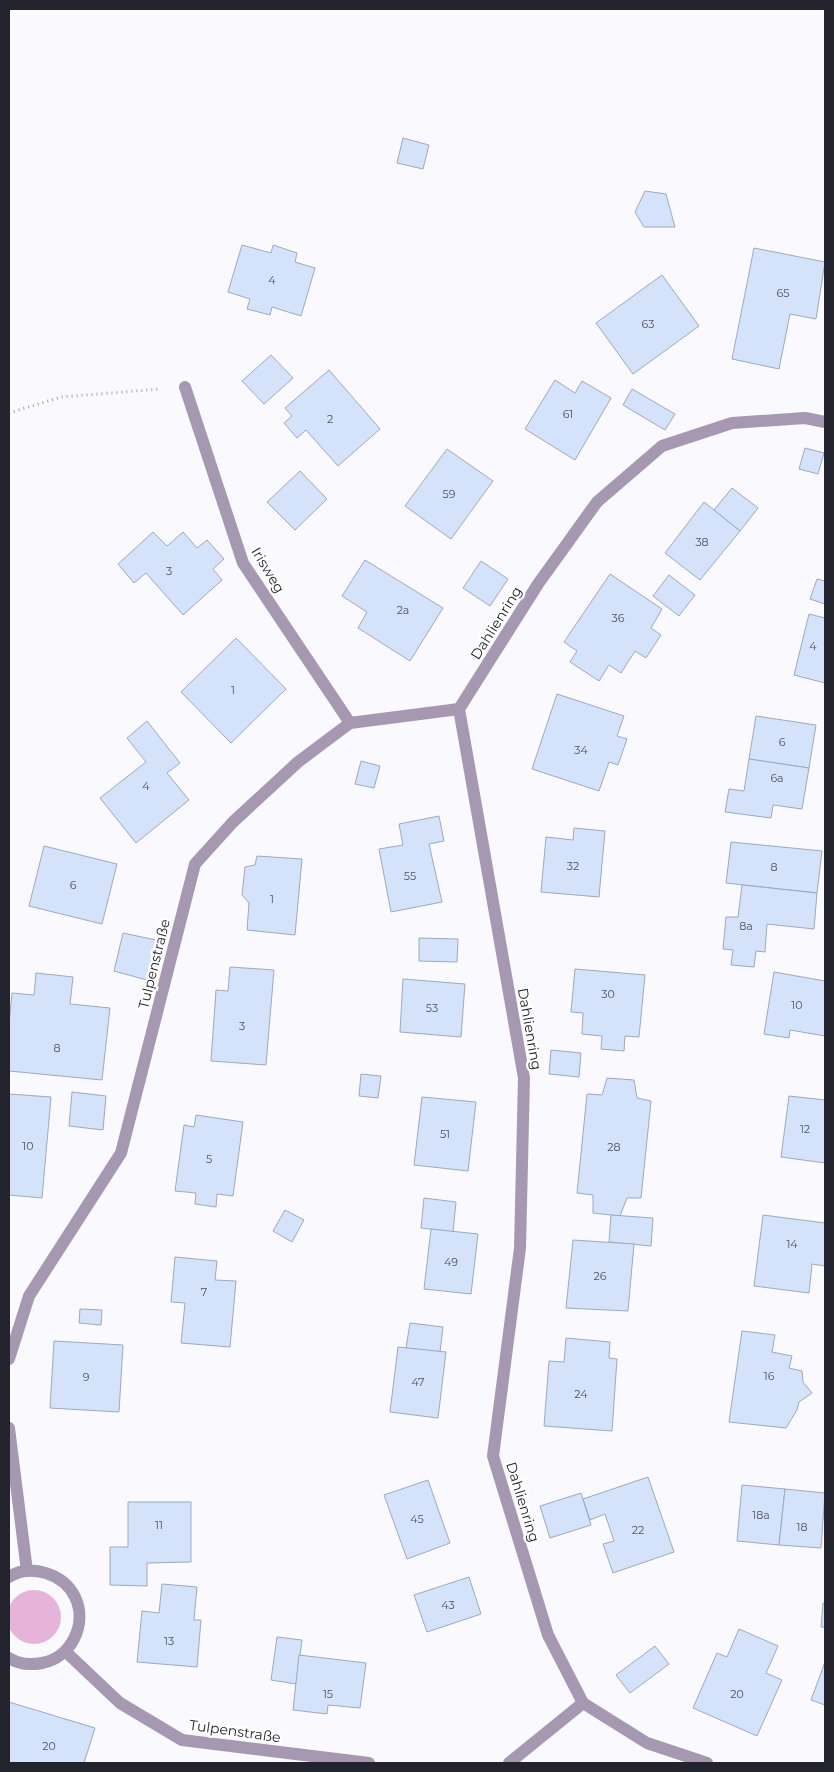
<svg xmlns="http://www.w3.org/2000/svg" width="834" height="1772" viewBox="0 0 834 1772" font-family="Montserrat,sans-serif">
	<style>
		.green { fill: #e5b4d8 }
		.building { fill: #d4e2fa; stroke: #9caac0 }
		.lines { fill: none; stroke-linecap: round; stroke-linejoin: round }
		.path { stroke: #a6a6ad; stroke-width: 3; stroke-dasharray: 1 4; stroke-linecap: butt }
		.minor { stroke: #a798b2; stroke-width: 12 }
		.labels { text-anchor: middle; stroke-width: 5; stroke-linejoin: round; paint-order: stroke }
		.number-label { font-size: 11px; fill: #4f5360 }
		.street-label { font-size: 14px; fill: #23232d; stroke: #fff }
	</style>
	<rect width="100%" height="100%" fill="#f9f9fe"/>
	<circle class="green" cx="34" cy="1617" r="27"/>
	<g class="building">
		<path d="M403,138L429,145L423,169L397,163Z"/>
		<path d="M645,191L666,194L675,227H644L635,212Z"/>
		<path d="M242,245L271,253L273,245L297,253L295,262L315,268L301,316L272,307L270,315L247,309L250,299L228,292Z"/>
		<path d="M754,248L825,262L816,319L790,314L779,369L732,359Z"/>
		<path d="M662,275L699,326L633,374L596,323Z"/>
		<path d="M271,355L293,378L264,404L242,381Z"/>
		<path d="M329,370L380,429L338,466L306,430L297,438L284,423L292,416L285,408Z"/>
		<path d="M555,380L575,393L582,381L611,398L575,460L525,429Z"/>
		<path d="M632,389L675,414L665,430L623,405Z"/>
		<path d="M805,448L824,453L818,474L799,469Z"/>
		<path d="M447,449L493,481L451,539L405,506Z"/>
		<path d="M300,471L327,499L295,530L267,502Z"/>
		<path d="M732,488L758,508L740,531L714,510Z"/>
		<path d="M704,502L740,531L700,580L665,553Z"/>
		<path d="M153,532L167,546L183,532L197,548L207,540L224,559L213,569L222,580L183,615L146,573L134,583L118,564Z"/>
		<path d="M365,560L443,608L410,661L358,628L367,612L342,596Z"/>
		<path d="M481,561L508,579L490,606L463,588Z"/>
		<path d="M610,574L662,609L651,628L661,635L646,658L635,651L621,673L609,665L599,681L570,662L577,651L564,642Z"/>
		<path d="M669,575L695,595L679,616L653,596Z"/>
		<path d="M817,579L825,581V604L810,599Z"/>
		<path d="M809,614L825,618V683L794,675Z"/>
		<path d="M236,638L286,689L231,743L181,692Z"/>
		<path d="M557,694L624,716L617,736L627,739L618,765L609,762L599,791L532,769Z"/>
		<path d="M756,716L816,725L809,768L749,759Z"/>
		<path d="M147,721L180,763L167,773L189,800L136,843L100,798L146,762L127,738Z"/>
		<path d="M749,759L809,768L802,809L773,805L771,818L725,812L729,789L744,791Z"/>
		<path d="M361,761L380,766L374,788L355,784Z"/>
		<path d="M439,816L444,841L429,844L442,902L391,912L379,849L403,845L399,824Z"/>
		<path d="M574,828L605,831L599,897L541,892L546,837L573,840Z"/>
		<path d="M731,842L822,851L817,893L726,883Z"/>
		<path d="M44,846L117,864L102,924L29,906Z"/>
		<path d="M257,856L302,859L295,935L247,930L249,903L242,895L245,867L255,865Z"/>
		<path d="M742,885L817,893L814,929L767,924L765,952L756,951L754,967L731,965L733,950L723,949L726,917H738Z"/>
		<path d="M123,933L156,940L147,980L114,971Z"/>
		<path d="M419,938L458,939L457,962L419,961Z"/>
		<path d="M230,967L274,970L266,1065L211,1061L216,990L228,991Z"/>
		<path d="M575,969L645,975L639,1037L625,1036L624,1051L601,1049L602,1036L582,1034L583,1013L571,1012Z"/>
		<path d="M774,972L825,981V1036L790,1030L789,1038L764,1034Z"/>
		<path d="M36,973L73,977L70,1004L110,1008L102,1080L9,1071V1025L12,993L34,995Z"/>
		<path d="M403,979L465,984L461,1037L400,1032Z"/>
		<path d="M551,1050L581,1053L579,1077L549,1074Z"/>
		<path d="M361,1074L381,1076L378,1098L359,1096Z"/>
		<path d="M607,1078L634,1080L637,1098L651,1101L641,1198H627L620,1216L593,1213V1195L577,1193L587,1094L602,1095Z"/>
		<path d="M72,1092L106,1096L103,1130L69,1126Z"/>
		<path d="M9,1094L51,1097L42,1198L9,1195Z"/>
		<path d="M789,1096L825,1100V1163L781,1157Z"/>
		<path d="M422,1097L476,1102L468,1171L414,1165Z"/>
		<path d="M196,1115L243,1122L233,1196L217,1194L216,1207L195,1204L196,1193L175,1191L184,1125L194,1127Z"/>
		<path d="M424,1198L456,1202L453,1232L421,1228Z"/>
		<path d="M285,1210L304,1220L292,1242L273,1231Z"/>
		<path d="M611,1215L653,1218L651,1246L609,1242Z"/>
		<path d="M763,1215L825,1223V1266L812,1264L809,1293L754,1286Z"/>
		<path d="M431,1229L478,1234L471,1294L424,1289Z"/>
		<path d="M573,1240L634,1244L628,1311L566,1308Z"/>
		<path d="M175,1257L217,1261L215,1280L236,1281L230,1347L181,1343L185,1303L171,1302Z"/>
		<path d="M80,1309L102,1310L101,1325L79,1323Z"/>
		<path d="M410,1323L443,1327L440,1352L406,1348Z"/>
		<path d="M742,1331L775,1335L772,1352L792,1356L789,1368L802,1371L803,1382L812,1393L799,1402L797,1410L786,1428L729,1422Z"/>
		<path d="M566,1338L610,1342L609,1358L617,1359L612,1431L544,1426L549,1361L564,1362Z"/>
		<path d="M54,1341L123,1345L119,1412L50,1408Z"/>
		<path d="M398,1347L446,1352L438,1418L390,1412Z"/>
		<path d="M648,1477L674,1552L613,1573L603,1544L614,1541L605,1514L590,1520L583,1499Z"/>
		<path d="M428,1480L450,1543L407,1559L384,1495Z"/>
		<path d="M742,1485L785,1489L779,1545L737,1541Z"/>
		<path d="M785,1489L825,1493L821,1548L779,1545Z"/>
		<path d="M581,1493L591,1525L550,1538L540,1506Z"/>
		<path d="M128,1502H191V1562L147,1563V1586L110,1585V1547H128Z"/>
		<path d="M469,1577L481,1614L427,1632L414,1595Z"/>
		<path d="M162,1584L197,1587L194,1620H201L197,1667L137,1662L142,1611L159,1613Z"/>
		<path d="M823,1603H825V1627H821Z"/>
		<path d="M739,1629L778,1646L766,1673L782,1680L757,1736L693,1708L717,1653L727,1657Z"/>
		<path d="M277,1637L302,1640L296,1684L271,1680Z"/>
		<path d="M655,1646L669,1664L630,1693L616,1675Z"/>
		<path d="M299,1655L366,1663L360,1708L328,1705L327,1714L293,1710Z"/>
		<path d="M825,1662V1705L811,1700Z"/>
		<path d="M9,1702L95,1728L84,1763H9Z"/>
	</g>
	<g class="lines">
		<path class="path" d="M9,413L61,397L160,389"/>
		<g class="minor">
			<path d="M185,387L243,563L350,723"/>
			<path d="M9,1359L29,1296L121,1153L195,864L233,822L298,762L350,723L459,709"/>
			<path d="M9,1428L27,1571"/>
			<path d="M9,1577C31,1563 64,1574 75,1597C88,1624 71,1658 42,1663C31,1665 18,1664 9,1658"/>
			<path d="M66,1652L120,1703L182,1740L369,1763"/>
			<path d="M509,1763L583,1703"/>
			<path d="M707,1763L647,1743L583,1703L548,1635L493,1456L520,1248L524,1078L459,709L538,584L597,502L662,446L732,423L805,418L825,422"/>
		</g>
	</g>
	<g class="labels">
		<g class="number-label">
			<text x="272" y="284">4</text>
			<text x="783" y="297">65</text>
			<text x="648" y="328">63</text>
			<text x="568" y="418">61</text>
			<text x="330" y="423">2</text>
			<text x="449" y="498">59</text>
			<text x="702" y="546">38</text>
			<text x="169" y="575">3</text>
			<text x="403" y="614">2a</text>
			<text x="618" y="622">36</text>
			<text x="813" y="650">4</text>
			<text x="233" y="694">1</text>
			<text x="782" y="746">6</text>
			<text x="581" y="754">34</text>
			<text x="777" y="782">6a</text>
			<text x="146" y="790">4</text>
			<text x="573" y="870">32</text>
			<text x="774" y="871">8</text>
			<text x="410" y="880">55</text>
			<text x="73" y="889">6</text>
			<text x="272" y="903">1</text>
			<text x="746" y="930">8a</text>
			<text x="608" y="998">30</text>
			<text x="797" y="1009">10</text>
			<text x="432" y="1012">53</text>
			<text x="242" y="1030">3</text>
			<text x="57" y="1052">8</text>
			<text x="805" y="1133">12</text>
			<text x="445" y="1138">51</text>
			<text x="28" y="1150">10</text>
			<text x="614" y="1151">28</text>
			<text x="209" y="1163">5</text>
			<text x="792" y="1248">14</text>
			<text x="451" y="1266">49</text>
			<text x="600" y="1280">26</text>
			<text x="204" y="1296">7</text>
			<text x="769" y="1380">16</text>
			<text x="86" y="1381">9</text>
			<text x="418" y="1386">47</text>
			<text x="581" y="1398">24</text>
			<text x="761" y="1519">18a</text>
			<text x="417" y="1523">45</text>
			<text x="159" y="1529">11</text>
			<text x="802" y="1531">18</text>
			<text x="638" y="1534">22</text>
			<text x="448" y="1609">43</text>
			<text x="169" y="1645">13</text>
			<text x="328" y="1698">15</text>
			<text x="737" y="1698">20</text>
			<text x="49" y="1750">20</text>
		</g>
		<g class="street-label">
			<text transform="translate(268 570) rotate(59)" y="5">Irisweg</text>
			<text transform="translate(496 623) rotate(-58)" y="5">Dahlienring</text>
			<text transform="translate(154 964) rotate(-76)" y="5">Tulpenstraße</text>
			<text transform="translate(530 1029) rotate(80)" y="5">Dahlienring</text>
			<text transform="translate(523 1502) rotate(73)" y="5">Dahlienring</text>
			<text transform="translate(235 1731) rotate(8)" y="5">Tulpenstraße</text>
		</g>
	</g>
	<rect width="834" height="1772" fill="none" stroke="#23232d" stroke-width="20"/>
</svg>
